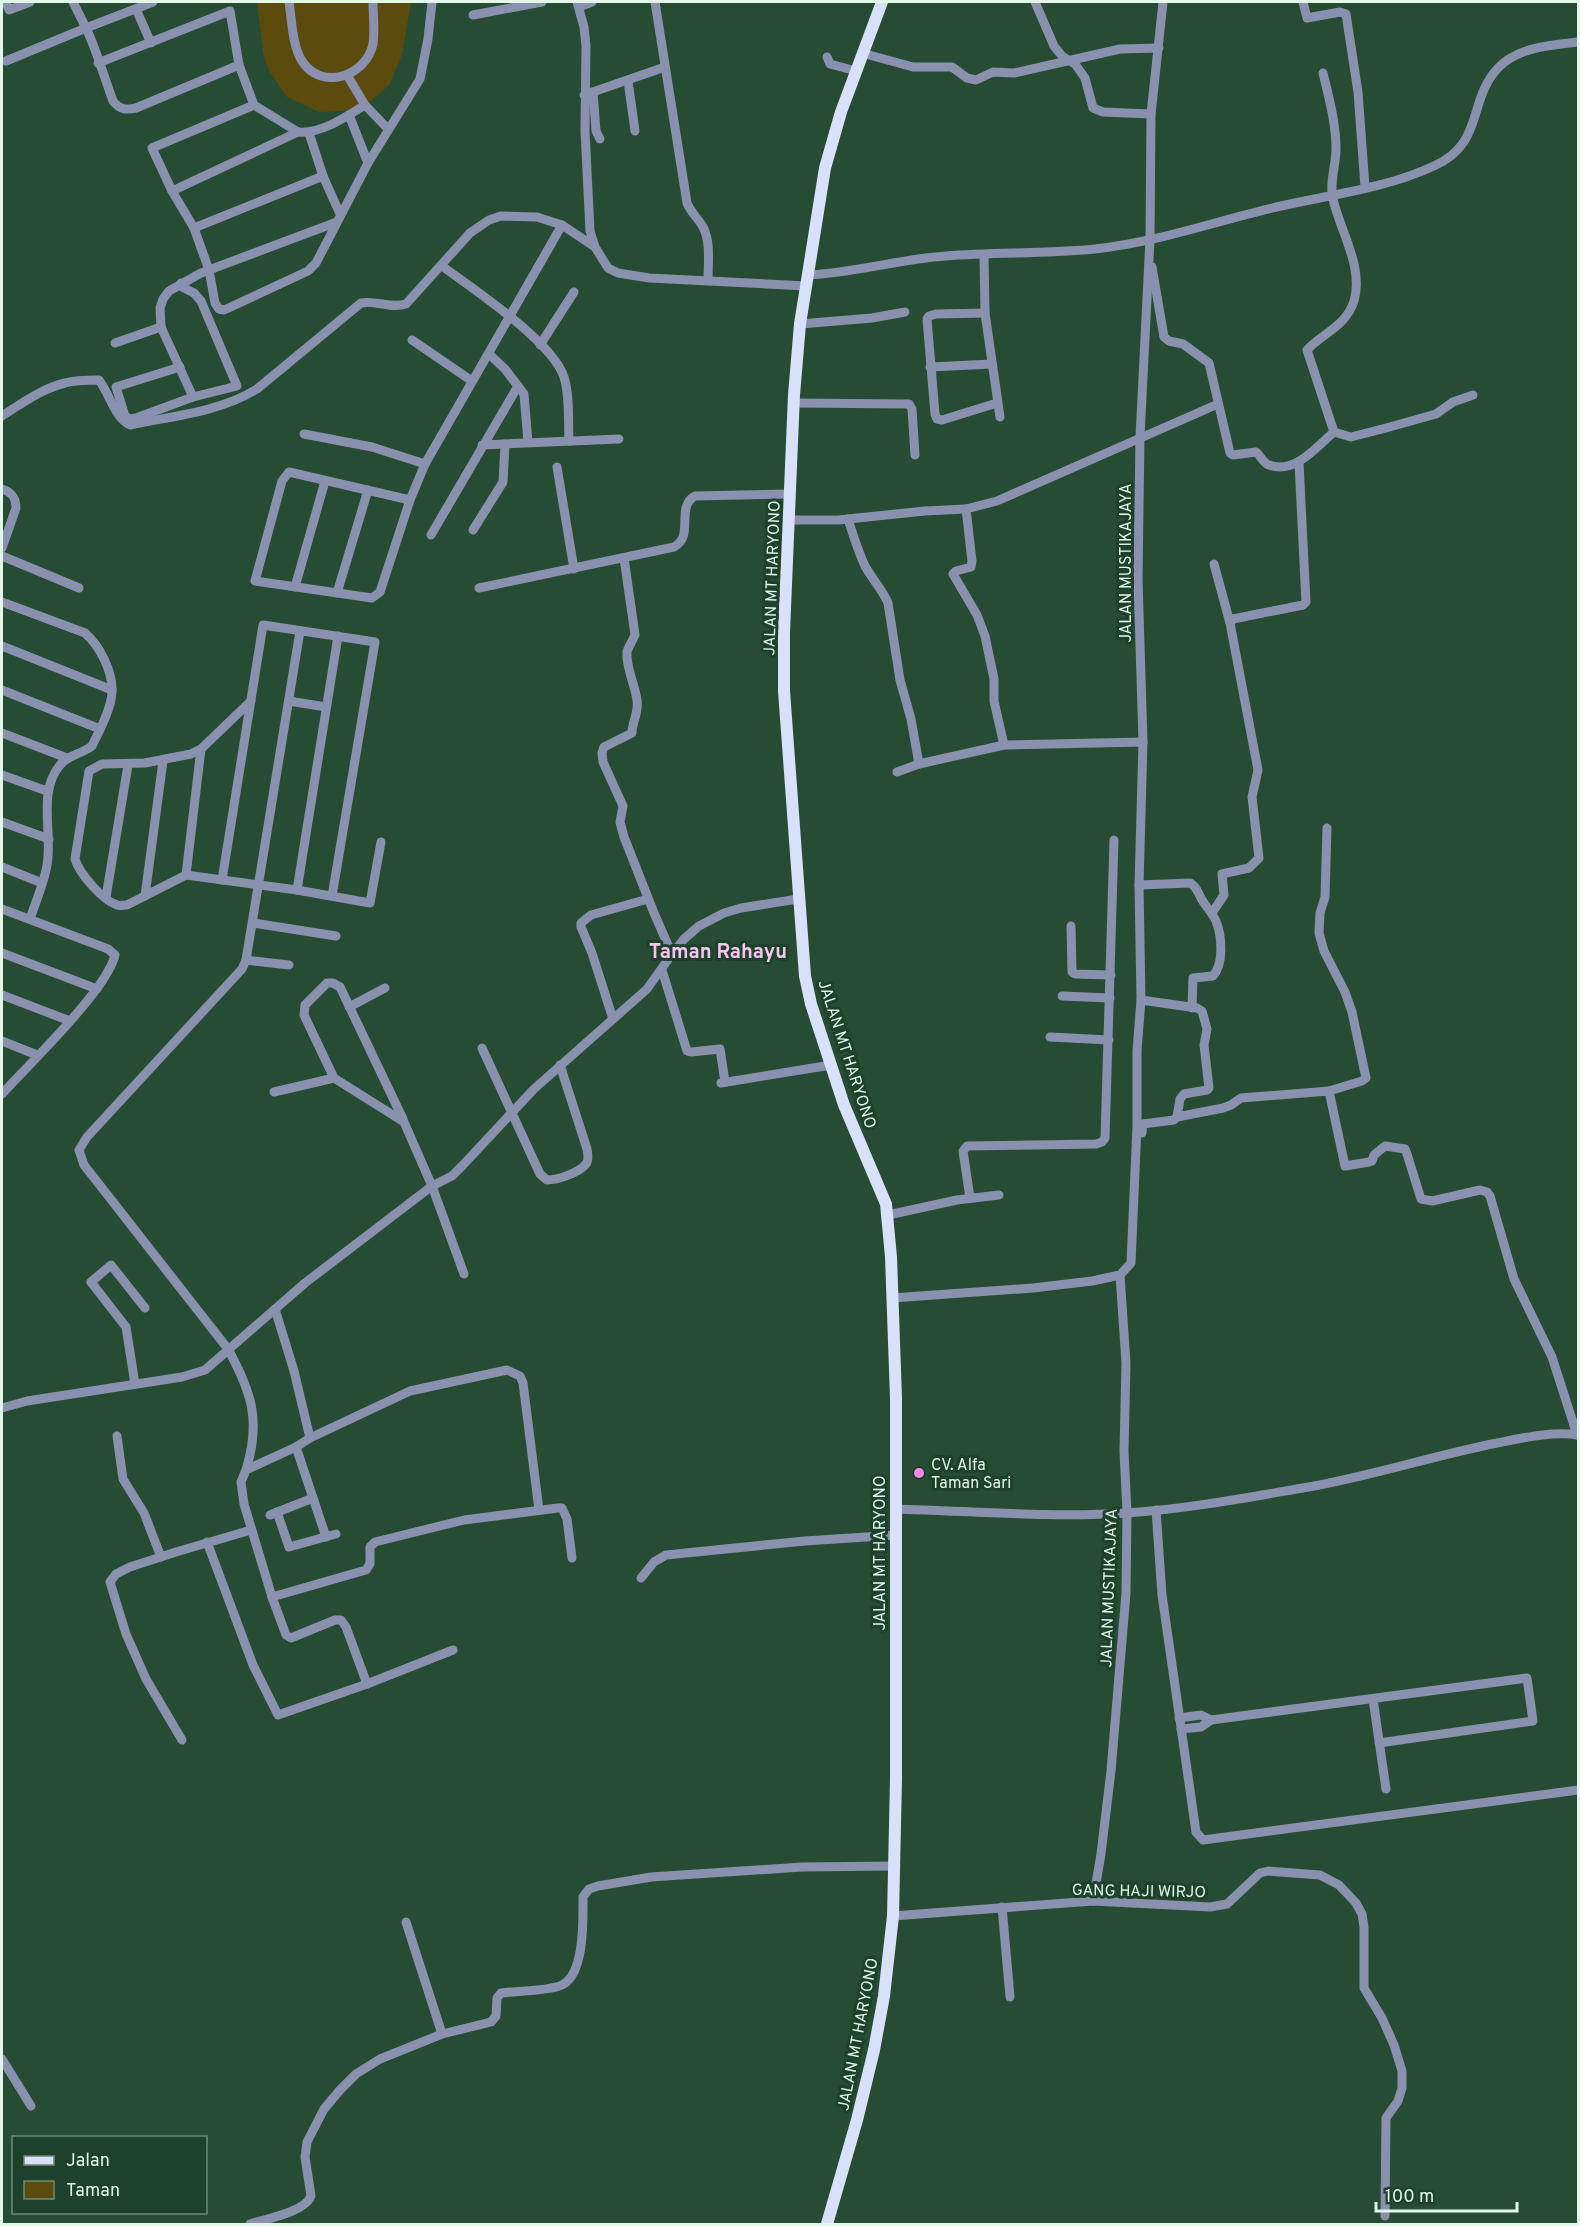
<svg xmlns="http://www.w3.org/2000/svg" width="1580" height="2226" viewBox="0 0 1580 2226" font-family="Overpass,sans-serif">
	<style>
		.green { fill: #5b4c0d }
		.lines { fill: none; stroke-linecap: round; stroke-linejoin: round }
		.minor { stroke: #8991af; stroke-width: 9 }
		.major { stroke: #d9e0f9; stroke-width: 12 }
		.poi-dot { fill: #fb87e6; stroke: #1d412a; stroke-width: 2 }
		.labels { text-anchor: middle; stroke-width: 6; stroke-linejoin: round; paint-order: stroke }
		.street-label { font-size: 16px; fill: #e2f7e8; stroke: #1d412a }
		.poi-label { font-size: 16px; fill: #e2f7e8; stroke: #1d412a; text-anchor: start }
		.quarter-label { font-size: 20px; font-weight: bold; fill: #f8c3ec; stroke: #1d412a }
	</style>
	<rect width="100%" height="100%" fill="#274c34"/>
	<path class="green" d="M257,2H411L402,55L389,85L371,101L344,111L319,112L287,97L270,72L264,57Z"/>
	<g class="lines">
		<g class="minor">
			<path d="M6,2L9,10L30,2"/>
			<path d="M153,2L86,28C97,51 104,77 113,101C120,110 126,110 136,108L239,65"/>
			<path d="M289,2C292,20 292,45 302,61C321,91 366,77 373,44C375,30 373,15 373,2"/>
			<path d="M577,2L584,27L586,46L585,131L590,231L595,247"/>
			<path d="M655,2L687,203C691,213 698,218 703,227C711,242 708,264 708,280"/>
			<path d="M1035,2L1054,46L1062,56L1075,64L1085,78L1093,108L1103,112L1151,114"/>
			<path d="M1303,2L1307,18L1340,12L1346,14L1358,92L1365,187"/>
			<path d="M579,7L592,2"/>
			<path d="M136,9L151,43"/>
			<path d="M473,15L542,2"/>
			<path d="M862,53L913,67H952L967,78L976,80L993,72L1014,73L1120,49L1159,48"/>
			<path d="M827,57L830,64L856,71"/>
			<path d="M6,61L86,28L73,2"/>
			<path d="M98,63L230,11L239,65L254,105"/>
			<path d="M1323,73C1329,98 1336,123 1336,149C1336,165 1329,184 1333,199C1340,231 1364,267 1354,301C1346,326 1323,333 1307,350L1334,432"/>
			<path d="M347,75L365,105L388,129"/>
			<path d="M628,81L635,131"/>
			<path d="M593,92L596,131L600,139"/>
			<path d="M584,95L665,67"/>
			<path d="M349,115L368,163"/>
			<path d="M298,132L254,105L152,148L172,191L194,228L209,270L215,303L219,309L224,310L235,305L308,271L316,263L368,163L420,79L428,39L432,2"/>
			<path d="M309,133L323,176L340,214"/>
			<path d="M172,191L298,132C321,134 346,117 365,105"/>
			<path d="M194,228L323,176"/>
			<path d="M984,255L985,313L1000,417"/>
			<path d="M442,266C473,289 552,341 564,377C570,396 568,421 569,441"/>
			<path d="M1152,267L1164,337L1169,341L1183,344L1209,363L1230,453L1233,455L1256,452C1261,456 1263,463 1269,465C1295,475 1317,446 1334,432"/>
			<path d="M808,275C854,273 900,259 946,256C996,252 1046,254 1095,249C1159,242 1219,220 1281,206C1330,195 1387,188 1434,166C1485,143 1467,101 1498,68C1518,47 1552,45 1578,42"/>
			<path d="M985,313L936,314L929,316L927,319L935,414L937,419L942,420L997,403"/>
			<path d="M800,324L872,318L905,312"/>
			<path d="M412,340L472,381"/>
			<path d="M115,343L161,327"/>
			<path d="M540,345L574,292"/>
			<path d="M489,354L505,369L524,394L528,442"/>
			<path d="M180,367L116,387L125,416L130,419L136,418L193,397L237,386L201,301L194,293L182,287L181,283"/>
			<path d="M930,367L992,364"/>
			<path d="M193,397L161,327L160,308L163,299L169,291L201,273L337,222"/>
			<path d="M794,403L909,404L912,409L915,455"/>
			<path d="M2,416C21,404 43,388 65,383C76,380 88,380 99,380C109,393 115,418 130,425C172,416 220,412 257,389L361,303C377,300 391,309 406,304L470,233L489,220L501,216L537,217L562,225L595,247L608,268L618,273L649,278L806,286"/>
			<path d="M1334,432L1351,437L1386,428L1436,414L1453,402L1473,395"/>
			<path d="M304,434L372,447L425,464L562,225"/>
			<path d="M482,445L619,439"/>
			<path d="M557,467L574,569"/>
			<path d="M2,489C11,492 16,497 16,508L2,548"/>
			<path d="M410,500L289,472L282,481L255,581L372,598L380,592L410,500L425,464"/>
			<path d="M966,509L972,561L971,567L956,571L953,574L977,615L985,636L994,679V701L1004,745"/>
			<path d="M848,519C853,535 858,551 865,566C872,579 882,589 888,603L900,680L911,719L919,764"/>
			<path d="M789,520H838L925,511L966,509L997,501L1218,404"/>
			<path d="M473,530L503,482L505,444"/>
			<path d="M431,535L518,386"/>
			<path d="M2,556L79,588"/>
			<path d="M624,558L635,635L627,651V657C628,672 635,686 637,700C639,713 632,722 632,733L604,747L602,753L603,762L623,806L620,822L624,837L654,913L672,954"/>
			<path d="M1214,564L1230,623"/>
			<path d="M295,587L325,481"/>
			<path d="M479,588L674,547C695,536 675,507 695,496L790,494"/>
			<path d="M337,593L368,490"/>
			<path d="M2,602L85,633C100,646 113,672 112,692C111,710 99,731 92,746C82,754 68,755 60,765C37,793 53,832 47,865C44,883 36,901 30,919"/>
			<path d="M2,646L112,690"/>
			<path d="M2,690L100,729"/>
			<path d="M289,701L326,707"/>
			<path d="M2,733L67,758"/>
			<path d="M201,749L186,875L297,890L370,903L381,842"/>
			<path d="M897,772L919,764L1004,745L1143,742"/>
			<path d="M2,775L47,791"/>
			<path d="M2,822L49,839"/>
			<path d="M2,867L42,883"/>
			<path d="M186,875L127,905C123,905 120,906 117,905C102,900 79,873 75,859L89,771L102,764L145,763L191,754L201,749L251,701"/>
			<path d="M222,880L263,625L375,642L332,896"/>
			<path d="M1139,885L1190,883C1197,887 1197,891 1201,898C1205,906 1212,912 1216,921C1222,936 1224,964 1213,976L1193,978L1192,1008"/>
			<path d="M297,890L338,636"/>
			<path d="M145,896L163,761"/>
			<path d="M106,897L128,765"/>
			<path d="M2,909L108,949L115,955C107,990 28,1065 2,1094"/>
			<path d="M1212,913L1224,895L1222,874L1249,868L1259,858L1252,797L1258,770L1230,623L1233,619L1303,605L1306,602L1299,463"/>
			<path d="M253,923L336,936"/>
			<path d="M1071,926L1072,972L1075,974L1111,975"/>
			<path d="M2,953L97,989"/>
			<path d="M246,960L289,965"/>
			<path d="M662,970L687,1051L691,1052L720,1049L725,1082"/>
			<path d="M2,995L70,1021"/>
			<path d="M1062,996L1110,998"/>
			<path d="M1141,1000L1197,1008L1202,1011L1207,1029L1204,1045L1209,1088L1207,1090L1184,1094L1180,1099L1177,1117"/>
			<path d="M349,1007L385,988"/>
			<path d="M613,1019L592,953L581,927V923L591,915L648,899"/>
			<path d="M1050,1037L1109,1040"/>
			<path d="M2,1041L37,1055"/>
			<path d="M482,1048L540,1174L547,1180C557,1180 579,1173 586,1164C589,1160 588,1154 587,1149L560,1065"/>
			<path d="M334,1078L304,1015L305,1005L327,983H333L340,987L403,1119"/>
			<path d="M721,1083L831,1065"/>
			<path d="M1329,1091L1345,1166L1369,1162L1372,1161L1374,1155L1385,1146L1405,1149L1407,1154L1421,1199L1432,1201L1480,1190L1487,1192L1490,1196L1514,1279L1552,1357L1577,1435"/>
			<path d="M274,1092L334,1078L404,1122L432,1186L464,1274"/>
			<path d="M1142,1133L1143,1124L1174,1120L1177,1117L1223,1108L1231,1105L1241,1098L1329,1091L1362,1081L1366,1078L1352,1012L1345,992L1324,951L1319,933L1320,913L1325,897L1327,828"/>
			<path d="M970,1198L963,1151L967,1146L1096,1144L1102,1142L1105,1138L1114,840"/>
			<path d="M888,1215L957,1200L999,1195"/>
			<path d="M892,1298L1033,1288L1092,1281L1120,1275L1131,1263L1137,1126V1051L1141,1000L1139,885L1143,742L1138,580L1140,437L1150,239L1151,114L1163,2"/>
			<path d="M275,1309L294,1371L310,1438L296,1447L246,1470L241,1482L244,1504L272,1597L286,1635L291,1638L335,1620H341L346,1627L367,1684"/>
			<path d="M135,1384L126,1327L91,1282L111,1265L145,1308"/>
			<path d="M2,1408L27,1401L182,1377L205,1370L305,1283L432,1186L452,1176L463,1165L534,1089L647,989L672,954L684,939L699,926L724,913L741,908L798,899"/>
			<path d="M117,1436L123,1479L144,1513L161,1557"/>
			<path d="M310,1438L410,1391L507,1370L520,1376L523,1383L539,1510"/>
			<path d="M246,1470C261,1421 252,1393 228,1349L84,1165L79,1150L87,1137L242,969L246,960L300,631"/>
			<path d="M313,1498L326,1537"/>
			<path d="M895,1509C972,1511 1050,1518 1127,1513C1186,1509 1245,1498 1303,1488C1368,1477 1432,1456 1497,1443C1522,1438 1553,1431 1578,1435"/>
			<path d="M1156,1510L1162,1595L1196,1832L1203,1840L1578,1790"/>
			<path d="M277,1512L289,1547L336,1534"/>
			<path d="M270,1515L313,1498L296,1447"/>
			<path d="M207,1542L253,1665L278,1715L367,1684L453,1650"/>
			<path d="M641,1578L654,1562L666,1555L805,1541L896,1535"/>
			<path d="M272,1597L366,1570L370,1564V1547L375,1542L464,1520L558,1508H562L567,1519L572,1558"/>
			<path d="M1373,1699L1386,1789"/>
			<path d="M1179,1718L1201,1715L1211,1720"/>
			<path d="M1181,1729L1201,1727L1211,1720L1527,1678L1533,1721L1379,1743"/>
			<path d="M182,1740L146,1679L126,1634L110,1582L116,1574L130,1567L176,1552L251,1530"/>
			<path d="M1093,1901L1101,1854L1111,1771L1126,1593L1127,1513L1124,1451L1126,1363L1120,1275"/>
			<path d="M1002,1907L1010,1997"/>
			<path d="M893,1916L1093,1901L1210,1907L1227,1904L1260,1873L1268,1871L1320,1875L1339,1885L1356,1903L1362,1914L1364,1927V1988L1382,2018L1394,2045L1402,2071V2088L1398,2101L1386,2118L1385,2216"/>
			<path d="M406,1922L442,2034"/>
			<path d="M2,2059L31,2106"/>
			<path d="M250,2224C266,2219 305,2212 311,2196L305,2157L307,2142L324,2109L340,2090L356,2074L380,2059L442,2034L491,2022L496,2016L497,1998L501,1993C516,1991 550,1991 562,1985C585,1974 583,1919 583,1897L589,1889L598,1886L651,1877L802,1867L894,1866"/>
		</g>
		<path class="major" d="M827,2224L857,2120L874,2050L884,1996L893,1916L896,1779V1398L891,1257L886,1204L844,1105L811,1004L805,976L784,691V632L794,395L800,324L825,168L841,112L882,2"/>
	</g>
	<circle class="poi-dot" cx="919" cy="1473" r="6"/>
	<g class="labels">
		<g class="street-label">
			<text transform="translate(1125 563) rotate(-90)" y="6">JALAN MUSTIKAJAYA</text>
			<text transform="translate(771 578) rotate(-88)" y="6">JALAN MT HARYONO</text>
			<text transform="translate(848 1054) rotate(72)" y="6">JALAN MT HARYONO</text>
			<text transform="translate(879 1553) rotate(-90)" y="6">JALAN MT HARYONO</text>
			<text transform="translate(1108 1588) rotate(-88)" y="6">JALAN MUSTIKAJAYA</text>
			<text transform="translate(1139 1890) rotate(1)" y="6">GANG HAJI WIRJO</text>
			<text transform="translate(857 2034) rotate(-79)" y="6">JALAN MT HARYONO</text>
		</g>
		<g class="poi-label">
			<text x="931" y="1470">CV. Alfa<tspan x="931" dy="18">Taman Sari</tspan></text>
		</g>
		<g class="quarter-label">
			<text x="718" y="958">Taman Rahayu</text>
		</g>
	</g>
	<rect width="1580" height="2226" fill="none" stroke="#e2f7e8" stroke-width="6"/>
	<rect x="12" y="2136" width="195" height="78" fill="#1d412a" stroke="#6c8a76" stroke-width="1.5"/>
	<rect x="24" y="2156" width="30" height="9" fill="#d9e0f9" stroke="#6c8a76" stroke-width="1.5"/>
	<text x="66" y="2166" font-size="18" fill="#e2f7e8">Jalan</text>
	<rect x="24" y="2181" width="30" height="18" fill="#5b4c0d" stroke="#6c8a76" stroke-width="1.5"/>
	<text x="66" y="2196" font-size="18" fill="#e2f7e8">Taman</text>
	<path d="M1376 2202v9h141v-9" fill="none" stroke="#e2f7e8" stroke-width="3"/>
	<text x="1385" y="2202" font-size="18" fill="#e2f7e8" stroke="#1d412a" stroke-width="4.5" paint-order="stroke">100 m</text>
</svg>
